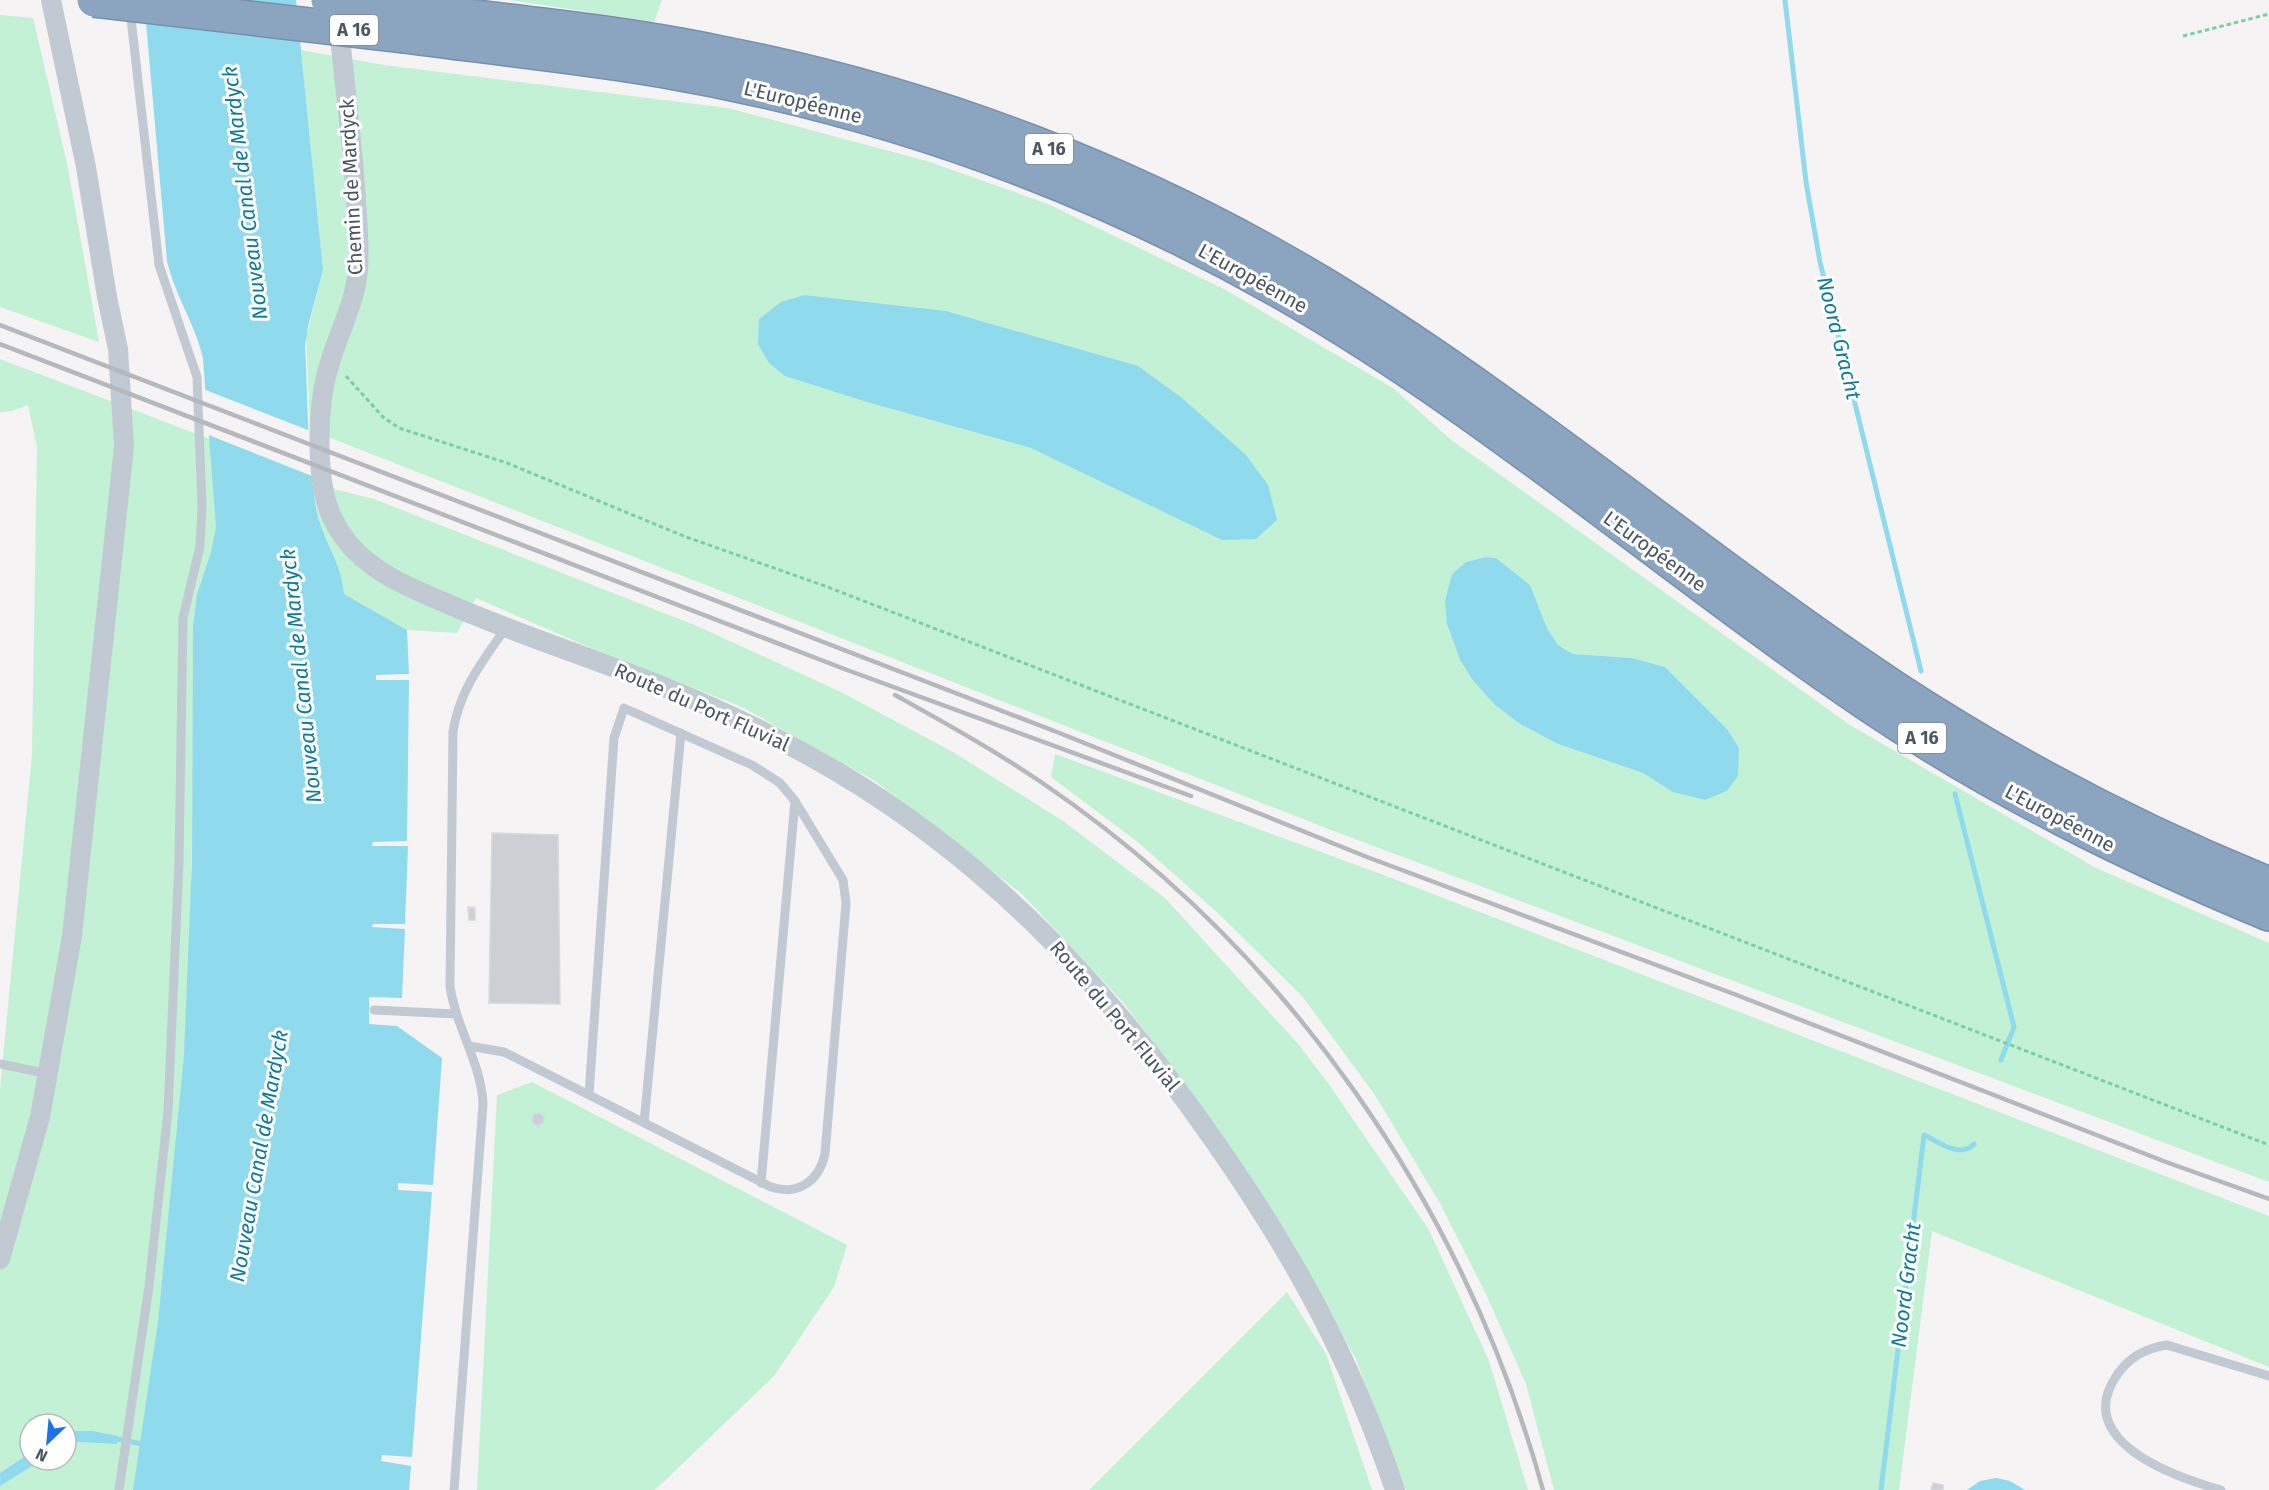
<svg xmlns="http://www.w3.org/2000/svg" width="2269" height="1490" viewBox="0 0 2269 1490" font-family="'Fira Sans',sans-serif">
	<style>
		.green { fill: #c3f1d5; fill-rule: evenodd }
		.water { fill: #90daee }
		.pier { fill: #f5f3f3 }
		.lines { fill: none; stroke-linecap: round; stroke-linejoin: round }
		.stream { stroke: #90daee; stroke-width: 5 }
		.building { fill: #cdcfd5; stroke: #d7d9de; stroke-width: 1.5 }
		.highway-casing { stroke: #7690ad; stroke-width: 36 }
		.path { stroke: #7ad0a6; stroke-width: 3; stroke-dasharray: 4.5 3; stroke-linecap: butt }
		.lane { stroke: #c1cad2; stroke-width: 9 }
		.street { stroke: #c1cad2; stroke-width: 20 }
		.highway { stroke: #8ba5c1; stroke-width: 33 }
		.rail { stroke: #b5b8bd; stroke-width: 4.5 }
		.highway-bridge-casing { stroke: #7690ad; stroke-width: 36; stroke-linecap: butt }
		.highway-bridge { stroke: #8ba5c1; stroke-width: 33 }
		.labels { text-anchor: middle; stroke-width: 6; stroke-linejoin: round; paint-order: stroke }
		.shield { fill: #fff; stroke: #808990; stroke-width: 1.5 }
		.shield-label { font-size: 18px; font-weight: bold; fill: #4a5661 }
		.street-label { font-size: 20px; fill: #4a5661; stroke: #fff }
		.water-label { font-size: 21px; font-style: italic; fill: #0c7c9b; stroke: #fff }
	</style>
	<rect width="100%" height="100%" fill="#f5f3f3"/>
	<g class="green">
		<path d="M510,0H662L654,22Z"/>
		<path d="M0,15L33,18L67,163L99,342L0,307Z"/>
		<path d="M301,50L384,65L728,108L927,161L1048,204L1224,289L1393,388L1450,439L1850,725L2096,868L2269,943V1182L1331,830L310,430L306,336L323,270ZM1486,557L1496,558L1530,585L1547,628L1558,645L1573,654L1632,658L1665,667L1727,729L1739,748L1727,791L1705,800L1674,792L1643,773L1558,744L1520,724L1472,679L1460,660L1447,624L1452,574L1466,562Z"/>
		<path d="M0,359L210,439C212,466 219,513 215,538C210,568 195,594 193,625C193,754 193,883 187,1011C178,1171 160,1332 133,1490H0V1486L42,1460H66V1446L75,1442L116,1444L72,1431L66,1434V1424H30V1453L0,1473V1090L32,754L37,447L28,405L12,411L0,412Z"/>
		<path d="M314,484L374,499L697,626L841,692L953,752L1063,821L1165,898L1299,1045L1328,1083L1429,1230L1489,1361L1528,1490H1406L1355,1357L1256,1186L1177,1073L1122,1001L1022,894L875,781L742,707L584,645L476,598L457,633L407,630L344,594C342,567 328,547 320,522C316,509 315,497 314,484Z"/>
		<path d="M1055,754L1381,874L2269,1216V1367L1932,1231L1899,1490H1554L1526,1384L1486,1294L1441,1205L1375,1095L1302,996L1219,914L1139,843L1051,777Z"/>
		<path d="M532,1082L847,1245L834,1287L774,1376L655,1490H477L497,1095Z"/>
		<path d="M1287,1292L1326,1354L1372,1490H1089Z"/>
	</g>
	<g class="water">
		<path d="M144,0H296L323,270L308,326L305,346C308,398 307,454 316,507C321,538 342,562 344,594L407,630L409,674L376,675V680H409L407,841L373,842L372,846H408L405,924H373L372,927L405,929L402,998L369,997V1024L397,1026L442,1058L433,1185L398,1183V1190L432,1192L412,1457L382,1455L381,1461L411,1466L409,1490H133L158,1322L184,1055L192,860L193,625L197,595L211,552L216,527L203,359C196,325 175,296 167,261Z"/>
		<path d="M804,295L946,311L1138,366L1182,398L1246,455L1268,485L1277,520L1256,539L1222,540L1031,448L867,402L785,376L769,363L758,344L759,319L781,302Z"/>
		<path d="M1486,557L1496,558L1530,585L1547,628L1558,645L1573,654L1632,658L1665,667L1727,729L1739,748L1738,776L1727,791L1705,800L1673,792L1643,773L1558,744L1520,724L1494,704L1472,679L1460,660L1447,624L1445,601L1452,574L1466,562Z"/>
		<path d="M72,1431H93L118,1436L117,1444L75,1442L66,1446V1434Z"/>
		<path d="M30,1453V1460H42L0,1486V1473Z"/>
		<path d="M1996,1478L2010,1481L2025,1490H1967L1980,1481Z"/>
	</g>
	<path class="pier" d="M203,389L313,432L317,478L206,434Z"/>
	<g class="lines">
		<g class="stream">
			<path d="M1785,0L1806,182L1820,262L1921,671"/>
			<path d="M1955,794L2014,1027L2001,1060"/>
			<path d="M112,1438L147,1445"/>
			<path d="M1881,1490L1924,1135C1939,1142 1960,1159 1974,1144"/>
		</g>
	</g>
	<g class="building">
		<path d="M492,833L558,835L560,1004L489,1003Z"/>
		<path d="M468,907L475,908V920H469Z"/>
		<circle cx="538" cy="1119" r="6"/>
		<path d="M1933,1483L1943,1485V1490H1931Z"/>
	</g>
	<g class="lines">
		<g class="highway-casing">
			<g id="highway">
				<path d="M398,8C506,21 615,31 721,53C935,95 1142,174 1328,287C1526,408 1703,561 1896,689C2014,766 2138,831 2269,884"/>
				<path d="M405,36C491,48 579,56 665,71C880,108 1086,182 1276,289C1485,407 1670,571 1869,705C1995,790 2129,856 2269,914"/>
			</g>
		</g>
		<g class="path">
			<path d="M2183,36L2269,14"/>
			<path d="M346,376L383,417L399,428L507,463L686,537L825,586L2269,1145"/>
		</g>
		<g class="lane">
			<path d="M374,1010L456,1014"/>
			<path d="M469,1046L504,1052L771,1187C798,1196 819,1181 825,1154L846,903L843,880L795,801L780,783L752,765L624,708L614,738L589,1094"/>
			<path d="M0,1064L49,1074"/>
			<path d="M644,1123L681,733"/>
			<path d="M761,1183L795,801"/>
			<path d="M119,1490L149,1286L168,1111L179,861L183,618L200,546L202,506L197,377L159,265L130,10"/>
			<path d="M454,1490L483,1104C481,1062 456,1028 450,986L453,732C459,691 482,662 505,629"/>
			<path d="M2221,1490C2175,1477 2071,1441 2117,1375C2129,1357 2146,1348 2167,1345L2269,1376"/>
		</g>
		<g class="street">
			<path d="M338,18C344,79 352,139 356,199C357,222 360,246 358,270C355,304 338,333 329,366C317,404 315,478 331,515C339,533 352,550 368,562C391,581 421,592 448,604C519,635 593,658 664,687C724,711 781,739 836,771C996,866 1110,991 1215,1142C1294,1255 1351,1359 1395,1490"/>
			<path d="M0,1259L40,1117L72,936L124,446L118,349L107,297L86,167L51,0"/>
		</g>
		<use href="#highway" class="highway"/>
		<g class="rail">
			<path d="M0,325L1062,734L1367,857L1734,994L2166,1162L2269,1199"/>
			<path d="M0,344L847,670L1191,796"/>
			<path d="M895,695C945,723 994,750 1041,782C1287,949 1464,1204 1543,1490"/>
		</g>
		<g class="highway-bridge-casing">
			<g id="highway-bridge">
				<path d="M94,0L405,36"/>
				<path d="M328,0L398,8"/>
			</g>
		</g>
		<use href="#highway-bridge" class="highway-bridge"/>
	</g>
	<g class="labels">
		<g class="shield">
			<rect x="330" y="15" width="48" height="30" rx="4.5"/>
			<rect x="1025" y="134" width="48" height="30" rx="4.5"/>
			<rect x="1898" y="723" width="48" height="30" rx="4.5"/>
		</g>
		<g class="shield-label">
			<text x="354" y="36">A 16</text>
			<text x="1049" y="155">A 16</text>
			<text x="1922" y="744">A 16</text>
		</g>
		<g class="street-label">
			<text transform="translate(803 102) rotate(14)" y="7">L'Européenne</text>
			<text transform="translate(351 187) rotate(-93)" y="7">Chemin de Mardyck</text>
			<text transform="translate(1253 278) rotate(29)" y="7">L'Européenne</text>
			<text transform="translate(1655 551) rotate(36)" y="7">L'Européenne</text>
			<text transform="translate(702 707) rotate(24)" y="7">Route du Port Fluvial</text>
			<text transform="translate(2060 818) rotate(28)" y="7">L'Européenne</text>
			<text transform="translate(1115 1016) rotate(50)" y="7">Route du Port Fluvial</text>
		</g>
		<g class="water-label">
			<text transform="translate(245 193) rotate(-97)" y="7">Nouveau Canal de Mardyck</text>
			<text transform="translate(1839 338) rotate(76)" y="7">Noord Gracht</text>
			<text transform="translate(301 676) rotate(-96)" y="7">Nouveau Canal de Mardyck</text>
			<text transform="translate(259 1156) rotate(-80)" y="7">Nouveau Canal de Mardyck</text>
			<text transform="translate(1906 1285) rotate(-83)" y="7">Noord Gracht</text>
		</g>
	</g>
	<g transform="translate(48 1442) rotate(206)"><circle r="28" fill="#ffffff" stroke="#b7bbc0" stroke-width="1.5"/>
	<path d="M0-4.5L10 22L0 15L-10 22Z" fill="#1a73e8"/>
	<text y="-9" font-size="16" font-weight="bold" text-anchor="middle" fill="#4a5661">N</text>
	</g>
</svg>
